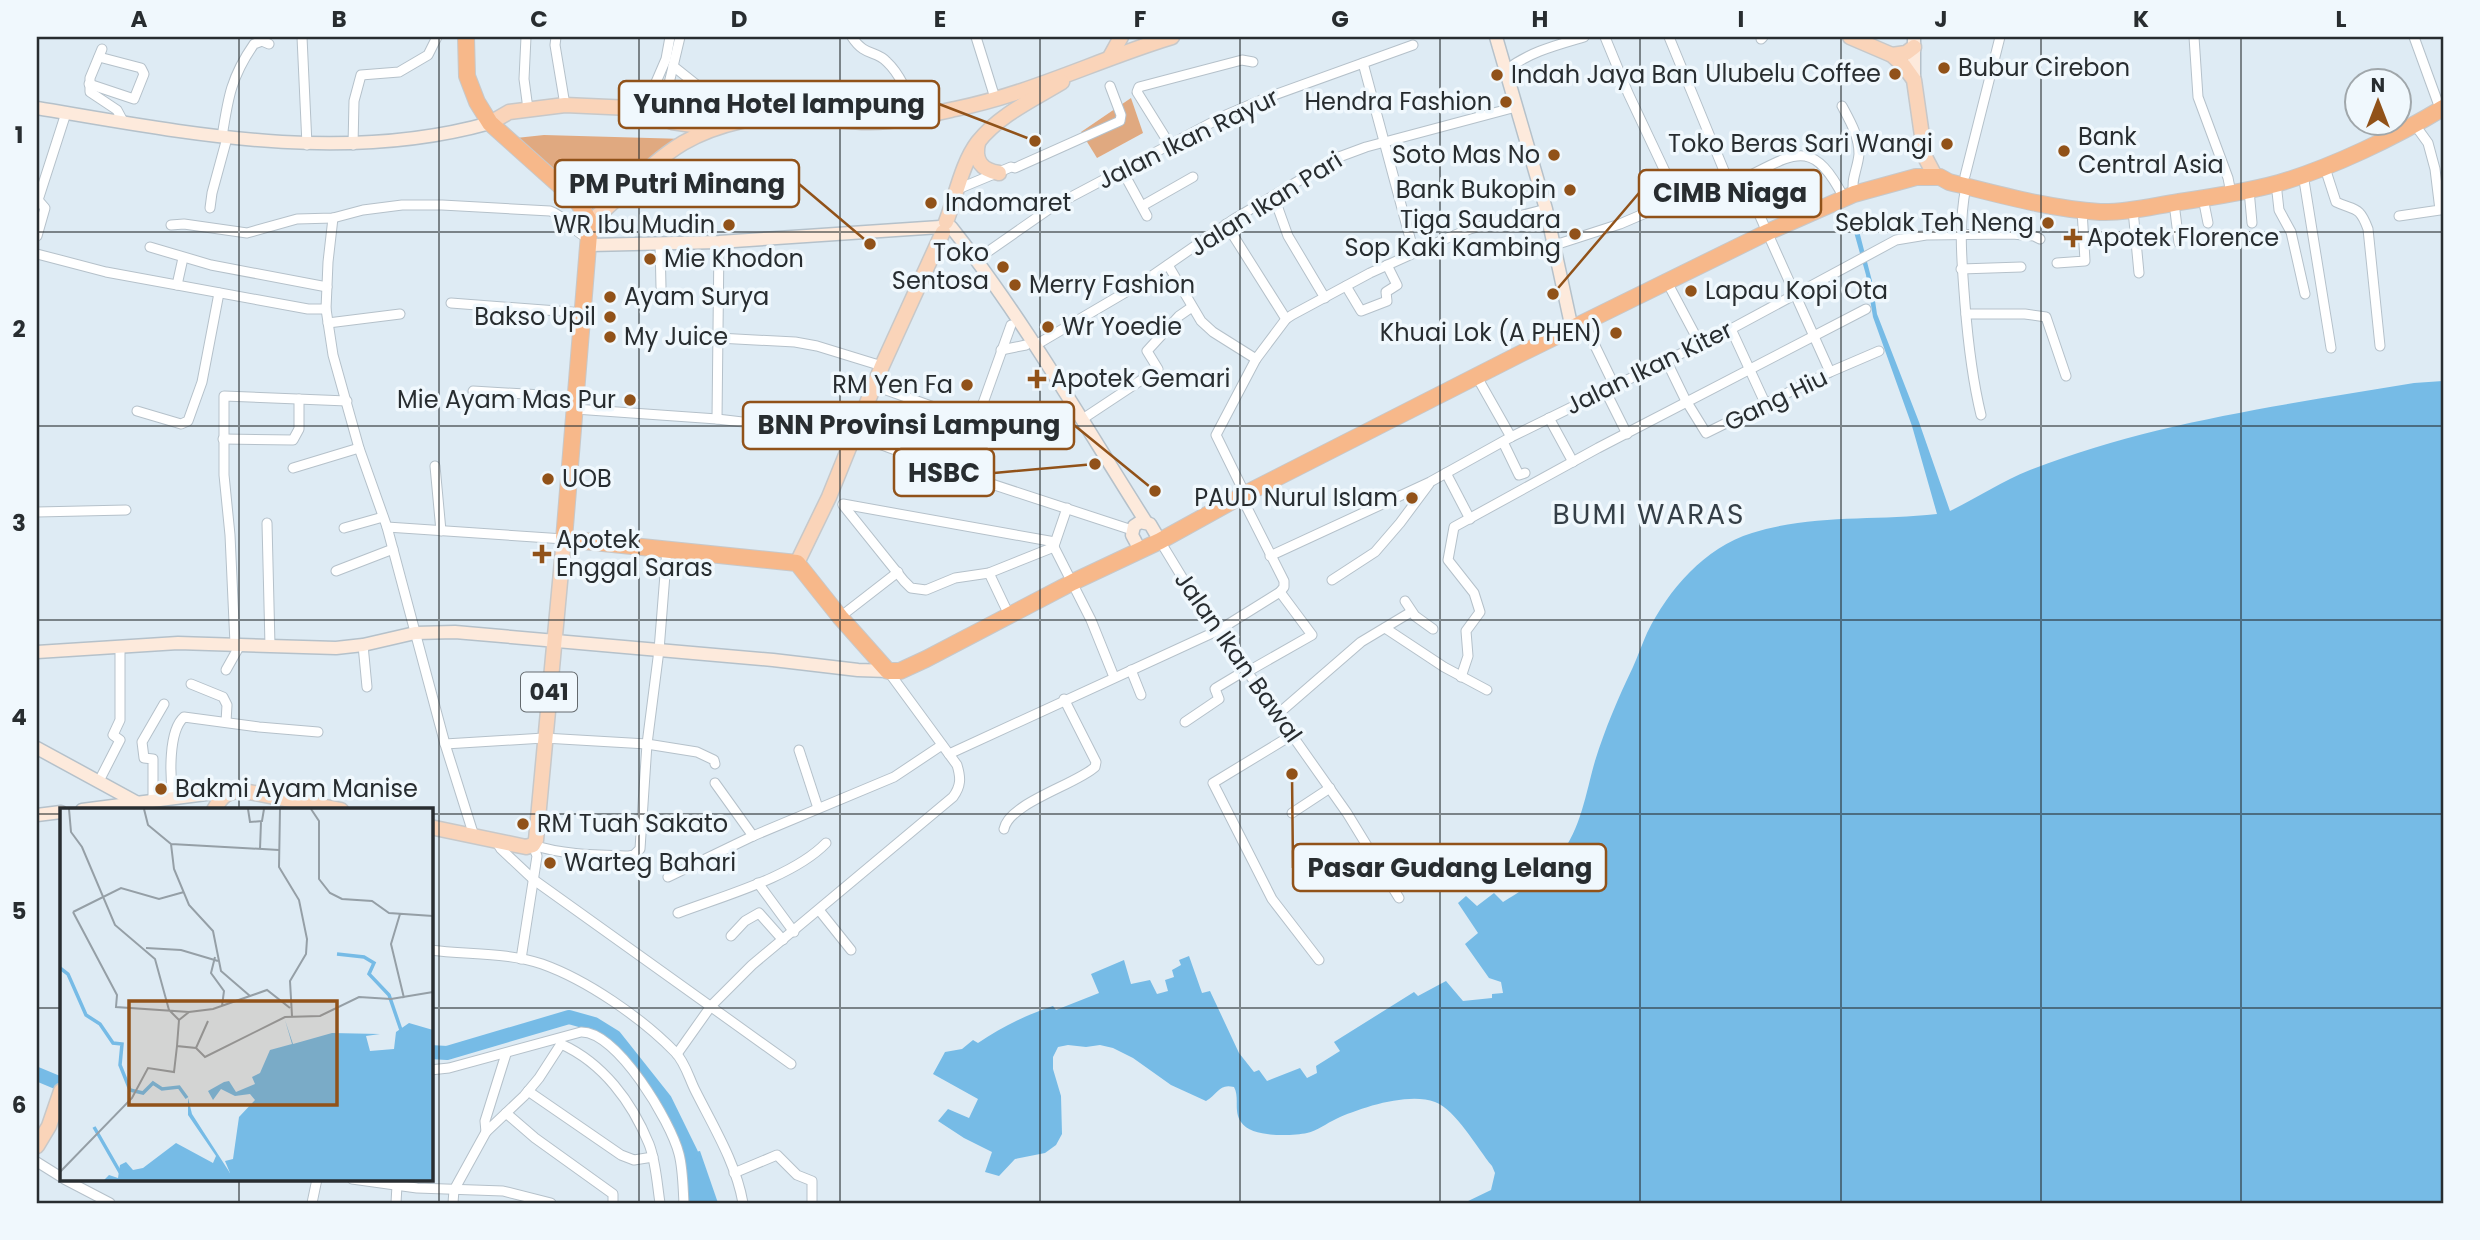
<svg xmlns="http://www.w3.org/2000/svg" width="2480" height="1240" viewBox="0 0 2480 1240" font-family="Poppins,sans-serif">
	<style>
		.green { fill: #e0a980 }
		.water { fill: #76bbe6 }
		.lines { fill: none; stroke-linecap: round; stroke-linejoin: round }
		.river { stroke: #76bbe6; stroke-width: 14 }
		.street-casing { stroke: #b5c1ca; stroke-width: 11 }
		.secondary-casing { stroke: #b5c1ca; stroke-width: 15 }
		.primary-casing { stroke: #c7c8c9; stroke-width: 17 }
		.highway-casing { stroke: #c7c8c9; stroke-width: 18 }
		.street { stroke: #fff; stroke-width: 9 }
		.secondary { stroke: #fdeadc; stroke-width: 12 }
		.primary { stroke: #fad4b9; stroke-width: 14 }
		.highway { stroke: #f7b88a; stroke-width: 16 }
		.grid { fill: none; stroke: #282d30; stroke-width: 2; stroke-opacity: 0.55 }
		.poi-dot { fill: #915219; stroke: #f0f8fd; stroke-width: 2.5 }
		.labels { text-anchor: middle; stroke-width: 7; stroke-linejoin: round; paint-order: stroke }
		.shield { fill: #f0f8fd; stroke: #646a6e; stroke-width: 2 }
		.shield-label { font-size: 23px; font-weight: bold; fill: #282d30 }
		.poi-label { font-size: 24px; fill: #282d30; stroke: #f0f8fd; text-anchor: start }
		.street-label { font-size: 24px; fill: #282d30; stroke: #f0f8fd }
		.quarter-label { font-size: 28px; letter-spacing: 2px; fill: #353f47; stroke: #f0f8fd }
		.inset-river { fill: none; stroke: #76bbe6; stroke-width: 3.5 }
		.inset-road { fill: none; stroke: #959fa6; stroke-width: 2 }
		.view { fill: #915219; fill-opacity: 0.15; stroke: #915219; stroke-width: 3.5 }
		.inset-edge { fill: none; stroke: #282d30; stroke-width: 3.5 }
		.leader { fill: none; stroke: #915219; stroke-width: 2.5 }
		.callout-dot { fill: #915219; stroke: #f0f8fd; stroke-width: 2.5 }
		.callout { fill: #f0f8fd; stroke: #915219; stroke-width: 2.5 }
		.callout-label { font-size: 26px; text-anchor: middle; font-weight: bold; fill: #282d30 }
		.neatline { fill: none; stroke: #282d30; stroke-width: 2.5 }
		.grid-label { font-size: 23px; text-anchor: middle; font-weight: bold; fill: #282d30 }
	</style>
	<rect width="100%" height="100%" fill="#deebf4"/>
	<g class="green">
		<path d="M1131,98L1143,133L1097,158L1081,132Z"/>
		<path d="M544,135L685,139L638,170L593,210L516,138Z"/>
	</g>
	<g class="water">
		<path d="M1858,227L1872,281L1877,314L1919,422L1950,511C1977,498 2002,481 2030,470C2153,422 2284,405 2414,383L2443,381V1203H1464L1491,1190L1495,1173L1492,1166C1477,1148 1456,1110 1435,1102C1408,1092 1360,1108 1336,1119C1327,1123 1317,1131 1307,1133C1291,1136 1251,1138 1241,1122C1233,1110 1240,1098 1234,1087C1219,1083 1218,1094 1206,1101L1171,1085L1133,1058L1113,1048L1100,1045L1086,1047L1068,1045L1058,1047L1053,1057V1069L1061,1096L1062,1134L1056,1145L1045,1153L1015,1159L999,1176L985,1172L992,1152L964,1138L938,1121L948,1109L969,1118L978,1099L933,1074L945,1052L962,1049L973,1040L978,1043C1001,1027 1026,1015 1053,1006L1056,1010L1099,993L1091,974L1124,960L1131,984L1150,980L1157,994L1168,991L1165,980L1174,977L1172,970L1181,965L1179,960L1189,956L1202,993L1210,991L1239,1053L1254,1072L1259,1070L1267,1081L1300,1068L1307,1078L1317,1073L1316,1066L1340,1051L1334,1042L1414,992L1418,996L1446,981L1463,1001L1492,998V994L1503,993L1501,982L1489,978L1465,944L1478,933L1458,903L1466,896L1477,906L1494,893L1503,902C1525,889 1544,875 1560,855C1581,829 1586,792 1595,761C1605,729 1618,698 1633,667C1638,656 1642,644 1647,633C1669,589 1704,548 1752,533C1813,514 1874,521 1937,514L1912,426L1873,317L1866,275L1854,232V229Z"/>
		<path d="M700,1151L718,1203H685L682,1155Z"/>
	</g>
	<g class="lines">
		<g class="river">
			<path d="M430,1052L447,1053L569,1017L594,1024L615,1037L665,1100L691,1153"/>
			<path d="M37,1074L61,1084"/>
		</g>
		<g class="street-casing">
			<g id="street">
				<path d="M302,37L307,145"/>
				<path d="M526,37L524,79L528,109"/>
				<path d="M556,37L555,45L565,105"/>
				<path d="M852,37C865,57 876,50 887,62C902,76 909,98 916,116"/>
				<path d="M976,37L995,98"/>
				<path d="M1605,37L1628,93L1678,199"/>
				<path d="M1669,37L1727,178"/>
				<path d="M2194,37L2198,97L2228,178L2231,193"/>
				<path d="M2414,37L2438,103"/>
				<path d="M1761,39L1763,37"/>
				<path d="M102,49L90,78V92L117,110L124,123"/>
				<path d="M1363,63L1414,253"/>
				<path d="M673,66L742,121"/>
				<path d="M1506,70C1529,52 1557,45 1584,37"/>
				<path d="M89,84L134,99L144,74L141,68L99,57"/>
				<path d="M1842,106C1850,121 1859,136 1859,154C1858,168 1850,181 1854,194"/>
				<path d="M644,110L666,59L670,37"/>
				<path d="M661,117L680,37"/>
				<path d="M222,137C228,98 231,77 254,44L262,41L269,44"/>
				<path d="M353,145L354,101L361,75L399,72L428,55L437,37"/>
				<path d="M1170,145L1137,92L1139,87L1242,60L1253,62"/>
				<path d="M2324,165L2336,202C2355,211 2359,205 2368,229L2380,346"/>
				<path d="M1122,170L1147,216"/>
				<path d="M2303,174L2331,348"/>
				<path d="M1965,176L2000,37"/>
				<path d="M1739,181C1793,155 1811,134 1844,198"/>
				<path d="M2276,183L2279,210L2291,232L2305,294"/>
				<path d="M1966,186C1958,227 1962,263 1965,304C1968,342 1972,378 1981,415"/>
				<path d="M958,189L1011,167L1015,168L1120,121L1121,115L1110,86"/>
				<path d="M2249,190L2252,223"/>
				<path d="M1274,197L1288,236L1325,298"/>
				<path d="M2203,198L2208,223"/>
				<path d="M2174,203L2179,243"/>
				<path d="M1142,206L1193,177"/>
				<path d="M210,208L212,193L227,138"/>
				<path d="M2133,210L2139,273"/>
				<path d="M2399,216L2440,210L2435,169L2428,143L2415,125"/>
				<path d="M333,218L328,262L326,309L333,355L359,448L387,527L445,744L474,836"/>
				<path d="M1226,224L1286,319"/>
				<path d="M171,225L184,224L247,233L297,219L333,218L363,210L402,205H442L550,211C566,216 573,233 590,239"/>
				<path d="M37,236L45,208L38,200L66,113"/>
				<path d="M660,243L661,287"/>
				<path d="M1555,245L1620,224L1727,178L1739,181L1754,203L1830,372"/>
				<path d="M150,247L211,265L327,287"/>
				<path d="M37,254L106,272L308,309H326"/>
				<path d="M976,260L1052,207L1226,115L1266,98L1413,45"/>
				<path d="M2057,263L2085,261L2082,210"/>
				<path d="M1168,265L1201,321L1213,332L1256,359"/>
				<path d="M1961,269L2021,267"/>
				<path d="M1667,282L1700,344"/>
				<path d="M177,285L183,258"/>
				<path d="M1346,286L1361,311L1387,301L1386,292L1397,285L1387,265"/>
				<path d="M451,303L584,313"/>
				<path d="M1966,314H2025L2046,317L2066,376"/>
				<path d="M328,323L400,314"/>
				<path d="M1584,323L1614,385"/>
				<path d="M1731,329L1766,405"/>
				<path d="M718,338L795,342L817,346L882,366"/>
				<path d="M1034,346L1143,282L1234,219L1339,157L1366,147L1516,107"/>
				<path d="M1001,350L1026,345"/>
				<path d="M1666,360L1685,399L1706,433L1830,372L1879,351"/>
				<path d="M1477,377L1511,437"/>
				<path d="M875,386L976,422"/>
				<path d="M1605,390L1627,434"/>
				<path d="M473,391L542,395L554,400L575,401"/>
				<path d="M575,409L717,419L855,435L955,472L1132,530"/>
				<path d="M137,411L181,424L188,421L202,382L219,293"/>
				<path d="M1549,418L1573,462"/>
				<path d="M717,419L719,242"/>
				<path d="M1081,420L1158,369L1147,351L1179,316L1192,307"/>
				<path d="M223,439L293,440L299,429V399"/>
				<path d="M1503,442L1519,475L1525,473"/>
				<path d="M435,466L441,531"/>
				<path d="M293,468L359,448"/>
				<path d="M958,473L1011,325"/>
				<path d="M1446,473L1470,519"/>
				<path d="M1245,494L1216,435L1256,359L1286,319L1292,315L1370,273L1445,239L1470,229L1546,209"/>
				<path d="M843,504L1055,542"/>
				<path d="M843,505L904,581L911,588L926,590L955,578L989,573L1054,547"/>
				<path d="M37,512L126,510"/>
				<path d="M267,523L270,646"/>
				<path d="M387,527L564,539"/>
				<path d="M344,528L383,517"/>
				<path d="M1160,541L1191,592L1347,813L1399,898"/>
				<path d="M1054,546L1067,508"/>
				<path d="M1054,547L1091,620L1114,677"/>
				<path d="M1270,556L1430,482L1511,437L1731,329L1896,240L1926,235L2012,234L2034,236L2040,239"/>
				<path d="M336,571L393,549"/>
				<path d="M989,573L1009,615"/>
				<path d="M1332,580L1375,552L1400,523L1429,484"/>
				<path d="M1405,601L1415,616L1433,629"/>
				<path d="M840,617L898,572"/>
				<path d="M1385,628L1444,667L1487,690"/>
				<path d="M235,644L230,535L224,475V396L347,401"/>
				<path d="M363,645L367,687"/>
				<path d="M226,670L240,645"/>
				<path d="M1131,670L1141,695"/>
				<path d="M1247,672L1312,635L1280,592"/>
				<path d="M1461,677L1468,656L1466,631L1480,612L1474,593L1448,560L1454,527L1598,448L1866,309"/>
				<path d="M191,684L223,697L227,705L226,722"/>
				<path d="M1278,714L1361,642L1411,612"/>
				<path d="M1185,722L1219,699L1215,689L1216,688L1246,670"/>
				<path d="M1292,735L1213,783L1272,899L1319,960"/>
				<path d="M445,744L544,738L647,744L697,752L714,760L715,764"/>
				<path d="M799,750L818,808"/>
				<path d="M949,754L1219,630L1280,592L1284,587V581L1241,496"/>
				<path d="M99,781L120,740L113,735L120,720V646"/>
				<path d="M715,783L753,836"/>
				<path d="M173,797C170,777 168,731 184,717L259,727L318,732"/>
				<path d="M153,800V759L144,758L142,742L164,704"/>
				<path d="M1292,813L1330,788"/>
				<path d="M1004,829C1009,803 1077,784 1095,767L1096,762L1064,699"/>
				<path d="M496,841L501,849L534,880L791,1064"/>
				<path d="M533,845C563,855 597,855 629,856L634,855L640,849L647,744L659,650L667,549"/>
				<path d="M668,877L753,836L894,777L942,745"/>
				<path d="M758,883L794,932"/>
				<path d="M819,910L851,950"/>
				<path d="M678,913C723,896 793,877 826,843"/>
				<path d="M731,936L745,921L759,913L783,940"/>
				<path d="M430,950C467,955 507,952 542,964C587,980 642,1018 675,1052C685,1062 689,1078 695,1090C713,1126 736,1163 743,1203"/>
				<path d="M521,959L537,856L533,845"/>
				<path d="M561,1044C603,1063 632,1102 649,1144C656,1162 657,1184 660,1203"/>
				<path d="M677,1054L711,1006L752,965L953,797C961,786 961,778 957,765L888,671"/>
				<path d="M430,1070L449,1068L581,1032C617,1031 671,1122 679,1154C683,1169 683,1188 684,1203"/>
				<path d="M528,1091L621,1155L634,1160L653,1157"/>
				<path d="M506,1113L535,1138L613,1194V1203"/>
				<path d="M486,1132L485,1121L506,1054"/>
				<path d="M37,1162L61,1177"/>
				<path d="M734,1173L777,1155L797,1175L812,1181V1203"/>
				<path d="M64,1179L110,1203"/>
				<path d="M352,1179L417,1188L503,1191L551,1203"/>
				<path d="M312,1203L317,1179"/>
				<path d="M396,1203L397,1185"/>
				<path d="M453,1203L454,1190L486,1132L524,1096L539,1078L561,1044L559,1039"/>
			</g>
		</g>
		<g class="secondary-casing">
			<g id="secondary">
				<path d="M1496,37L1546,209L1572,329"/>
				<path d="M1914,80V37"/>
				<path d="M37,108C187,133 340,165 490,123"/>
				<path d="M951,227C1024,319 1083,423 1146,522"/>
				<path d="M590,245L719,242L940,227"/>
				<path d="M1140,550L1132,535L1134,526L1140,522L1150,524L1160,541"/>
				<path d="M37,652L178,643L336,648L363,645L415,633L455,632L773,660L858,670L888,671"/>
				<path d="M37,748L136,802"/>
				<path d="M82,810L214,793L222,795"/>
				<path d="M37,815L61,812"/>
			</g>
		</g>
		<g class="primary-casing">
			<g id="primary">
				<path d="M1850,37L1892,55L1904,66L1914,80L1925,157L1935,176"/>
				<path d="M1892,55L1906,53L1914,47"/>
				<path d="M1110,57L1121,37"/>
				<path d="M490,123L509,112L565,105L631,108L644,110L672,122L713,128"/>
				<path d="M978,143C974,160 981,170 999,173"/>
				<path d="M590,222C622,197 648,164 683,143C718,123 762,114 801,116C824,118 847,122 870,122C898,122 928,115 955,109C1030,94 1099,59 1172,37"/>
				<path d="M946,222C956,196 962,163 978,142C999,115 1034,99 1062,82"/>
				<path d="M797,563L829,497L882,366L943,232"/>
				<path d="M214,810C222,795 227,791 244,791L341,810"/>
				<path d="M430,827L526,847L533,845L536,840L564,539"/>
				<path d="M37,1146L49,1126L61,1091"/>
			</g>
		</g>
		<g class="highway-casing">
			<path id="highway" d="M466,37L467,76L477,102L490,123L577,201L590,222L564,539L797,563L840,617L888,671H900L926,659L1073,582L1160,541L1245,494L1524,352L1768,232L1854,194L1916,177H1940L1949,182C1998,194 2049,209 2100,212C2127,213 2153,206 2179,202C2213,197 2246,192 2279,183C2333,167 2395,137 2443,108"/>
		</g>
		<use href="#street" class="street"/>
		<use href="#secondary" class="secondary"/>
		<use href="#primary" class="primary"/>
		<use href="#highway" class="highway"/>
	</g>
	<path class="grid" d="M239,37V810M439,37V1203M639,37V1203M840,37V1203M1040,37V1203M1240,37V1203M1440,37V1203M1640,37V1203M1841,37V1203M2041,37V1203M2241,37V1203M37,232H2443M37,426H2443M37,620H2443M37,814H61M430,814H2443M37,1008H61M430,1008H2443M239,1179V1203"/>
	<g class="poi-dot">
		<circle cx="1944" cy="68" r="7"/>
		<circle cx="1895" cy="74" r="7"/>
		<circle cx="1497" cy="75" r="7"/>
		<circle cx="1506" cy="102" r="7"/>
		<circle cx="1947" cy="144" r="7"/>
		<circle cx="2064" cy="151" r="7"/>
		<circle cx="1554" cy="155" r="7"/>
		<circle cx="1570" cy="190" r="7"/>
		<circle cx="931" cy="203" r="7"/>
		<circle cx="2048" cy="223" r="7"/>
		<circle cx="729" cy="225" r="7"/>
		<circle cx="1575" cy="234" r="7"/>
		<path d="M2069.5 227.5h7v7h7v7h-7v7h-7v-7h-7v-7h7z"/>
		<circle cx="650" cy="259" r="7"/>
		<circle cx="1003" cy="267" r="7"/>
		<circle cx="1015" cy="285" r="7"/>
		<circle cx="1691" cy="291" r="7"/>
		<circle cx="610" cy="297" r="7"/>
		<circle cx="610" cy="317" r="7"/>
		<circle cx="1048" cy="327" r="7"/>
		<circle cx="1616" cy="333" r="7"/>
		<circle cx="610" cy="337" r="7"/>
		<path d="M1033.5 368.5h7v7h7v7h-7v7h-7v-7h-7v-7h7z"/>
		<circle cx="967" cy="385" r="7"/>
		<circle cx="630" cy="400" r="7"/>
		<circle cx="548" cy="479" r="7"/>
		<circle cx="1412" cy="498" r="7"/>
		<path d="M538.5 543.5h7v7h7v7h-7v7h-7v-7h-7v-7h7z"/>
		<circle cx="161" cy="789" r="7"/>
		<circle cx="523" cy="824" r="7"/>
		<circle cx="550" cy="863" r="7"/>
	</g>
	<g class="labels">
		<rect class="shield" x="521" y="672.5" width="56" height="39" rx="5"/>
		<g class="shield-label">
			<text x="549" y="700">041</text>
		</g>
		<g class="poi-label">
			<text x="1958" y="76">Bubur Cirebon</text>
			<text x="1881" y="82" text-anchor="end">Ulubelu Coffee</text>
			<text x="1511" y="83">Indah Jaya Ban</text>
			<text x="1492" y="110" text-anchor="end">Hendra Fashion</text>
			<text x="2078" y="145">Bank<tspan x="2078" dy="28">Central Asia</tspan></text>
			<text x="1933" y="152" text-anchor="end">Toko Beras Sari Wangi</text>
			<text x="1540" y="163" text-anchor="end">Soto Mas No</text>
			<text x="1556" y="198" text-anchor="end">Bank Bukopin</text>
			<text x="945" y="211">Indomaret</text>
			<text x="1561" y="228" text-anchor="end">Tiga Saudara<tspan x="1561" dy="28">Sop Kaki Kambing</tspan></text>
			<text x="2034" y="231" text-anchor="end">Seblak Teh Neng</text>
			<text x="715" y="233" text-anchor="end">WR Ibu Mudin</text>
			<text x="2087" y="246">Apotek Florence</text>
			<text x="989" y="261" text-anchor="end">Toko<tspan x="989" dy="28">Sentosa</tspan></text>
			<text x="664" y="267">Mie Khodon</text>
			<text x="1029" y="293">Merry Fashion</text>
			<text x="1705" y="299">Lapau Kopi Ota</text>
			<text x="624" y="305">Ayam Surya</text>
			<text x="596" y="325" text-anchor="end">Bakso Upil</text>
			<text x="1062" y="335">Wr Yoedie</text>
			<text x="1602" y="341" text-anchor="end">Khuai Lok (A PHEN)</text>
			<text x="624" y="345">My Juice</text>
			<text x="1051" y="387">Apotek Gemari</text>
			<text x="953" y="393" text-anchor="end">RM Yen Fa</text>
			<text x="616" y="408" text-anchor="end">Mie Ayam Mas Pur</text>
			<text x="562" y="487">UOB</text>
			<text x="1398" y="506" text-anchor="end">PAUD Nurul Islam</text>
			<text x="556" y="548">Apotek<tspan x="556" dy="28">Enggal Saras</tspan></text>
			<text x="175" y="797">Bakmi Ayam Manise</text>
			<text x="537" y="832">RM Tuah Sakato</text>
			<text x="564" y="871">Warteg Bahari</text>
		</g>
		<g class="street-label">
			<text transform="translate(1188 139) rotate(-26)" y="8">Jalan Ikan Rayur</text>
			<text transform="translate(1266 204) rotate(-32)" y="8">Jalan Ikan Pari</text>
			<text transform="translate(1649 368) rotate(-26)" y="8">Jalan Ikan Kiter</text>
			<text transform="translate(1776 400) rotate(-26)" y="8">Gang Hiu</text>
			<text transform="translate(1238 657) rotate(55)" y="8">Jalan Ikan Bawal</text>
		</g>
		<g class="quarter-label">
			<text x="1649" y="524">BUMI WARAS</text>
		</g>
	</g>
	<g transform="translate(60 808)">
		<rect width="373" height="373" fill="#deebf4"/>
		<path d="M225,212L233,236L272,225L320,226L306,228L310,243L334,241L336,224L349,215L373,222V372H44L49,367L58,370L60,357L66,354L73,362L83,360L116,335L153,355L156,348L128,307V290L132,306L170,365L165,353L173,351L179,309L195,292L190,286L175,288L161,281L153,292L148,283L164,274L169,273L176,284L195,276L192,269L200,265L210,242L232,236Z" fill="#76bbe6"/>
		<path class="inset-river" d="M277,146L304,149L314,155L309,166L329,187L341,222M0,160L8,166L26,207L40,216L53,235L62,236L60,257L70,282L83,285L93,275L102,281L119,279L127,290M34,319L61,366"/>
		<path class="inset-road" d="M9,1L11,24L22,39L55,117L95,151L109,202L119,212L117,238L136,240L145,249L225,209L260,208L299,189L331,191L373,184M84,1L88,17L111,36L114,61L129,97L153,123L161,163L190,188M188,1L190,14L202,13L204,1M220,1L219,59L239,92L247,131L246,146L230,173L232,208M251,1L259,13V71L270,85L282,91L312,93L329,105L373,108M111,36L219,42M200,41L201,14M13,104L57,187L56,199L129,204M13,104L61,80L99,91L124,84M340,106L331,136L344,190M86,140L121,142L158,153M155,149L151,165L164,183L162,198M119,212L129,204L153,201L207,182L230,200M136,240L148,213M0,364L72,290L88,260L114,264L117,238"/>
		<path class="view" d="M69,193H277V297H69Z"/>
		<rect width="373" height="373" class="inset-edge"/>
	</g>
	<path class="leader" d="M1035 141L939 104M870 244L799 184M1553 294L1639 193M1155 491L1074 425M1095 464L994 473M1292 774L1293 868"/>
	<g class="callout-dot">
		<circle cx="1035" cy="141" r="7"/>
		<circle cx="870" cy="244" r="7"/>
		<circle cx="1553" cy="294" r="7"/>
		<circle cx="1155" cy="491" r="7"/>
		<circle cx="1095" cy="464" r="7"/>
		<circle cx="1292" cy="774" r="7"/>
	</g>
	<g class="callout">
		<rect x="619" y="81" width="320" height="47" rx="7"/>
		<rect x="555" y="160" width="244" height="47" rx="7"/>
		<rect x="1639" y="170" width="182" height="47" rx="7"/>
		<rect x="743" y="402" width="331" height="47" rx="7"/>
		<rect x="894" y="449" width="100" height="47" rx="7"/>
		<rect x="1293" y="844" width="313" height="47" rx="7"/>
	</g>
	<g class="callout-label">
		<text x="779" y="113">Yunna Hotel lampung</text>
		<text x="677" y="193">PM Putri Minang</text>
		<text x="1730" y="202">CIMB Niaga</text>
		<text x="909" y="434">BNN Provinsi Lampung</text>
		<text x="944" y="482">HSBC</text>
		<text x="1450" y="877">Pasar Gudang Lelang</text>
	</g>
	<rect width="2480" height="1240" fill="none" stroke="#f0f8fd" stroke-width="77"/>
	<g transform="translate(2378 102)"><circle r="33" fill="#f0f8fd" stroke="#a0a7ab" stroke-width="2"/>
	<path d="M0-5L12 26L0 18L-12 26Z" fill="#915219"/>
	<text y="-10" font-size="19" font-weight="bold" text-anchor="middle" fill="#282d30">N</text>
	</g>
	<rect x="38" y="38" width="2404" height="1164" class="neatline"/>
	<g class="grid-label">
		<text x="139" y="27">A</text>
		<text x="339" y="27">B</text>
		<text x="539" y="27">C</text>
		<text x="739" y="27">D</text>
		<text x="940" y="27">E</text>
		<text x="1140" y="27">F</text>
		<text x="1340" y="27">G</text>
		<text x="1540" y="27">H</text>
		<text x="1741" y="27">I</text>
		<text x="1941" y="27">J</text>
		<text x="2141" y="27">K</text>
		<text x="2341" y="27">L</text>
		<text x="19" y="143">1</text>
		<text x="19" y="337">2</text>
		<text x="19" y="531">3</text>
		<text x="19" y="725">4</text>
		<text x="19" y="919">5</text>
		<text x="19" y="1113">6</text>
	</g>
</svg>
